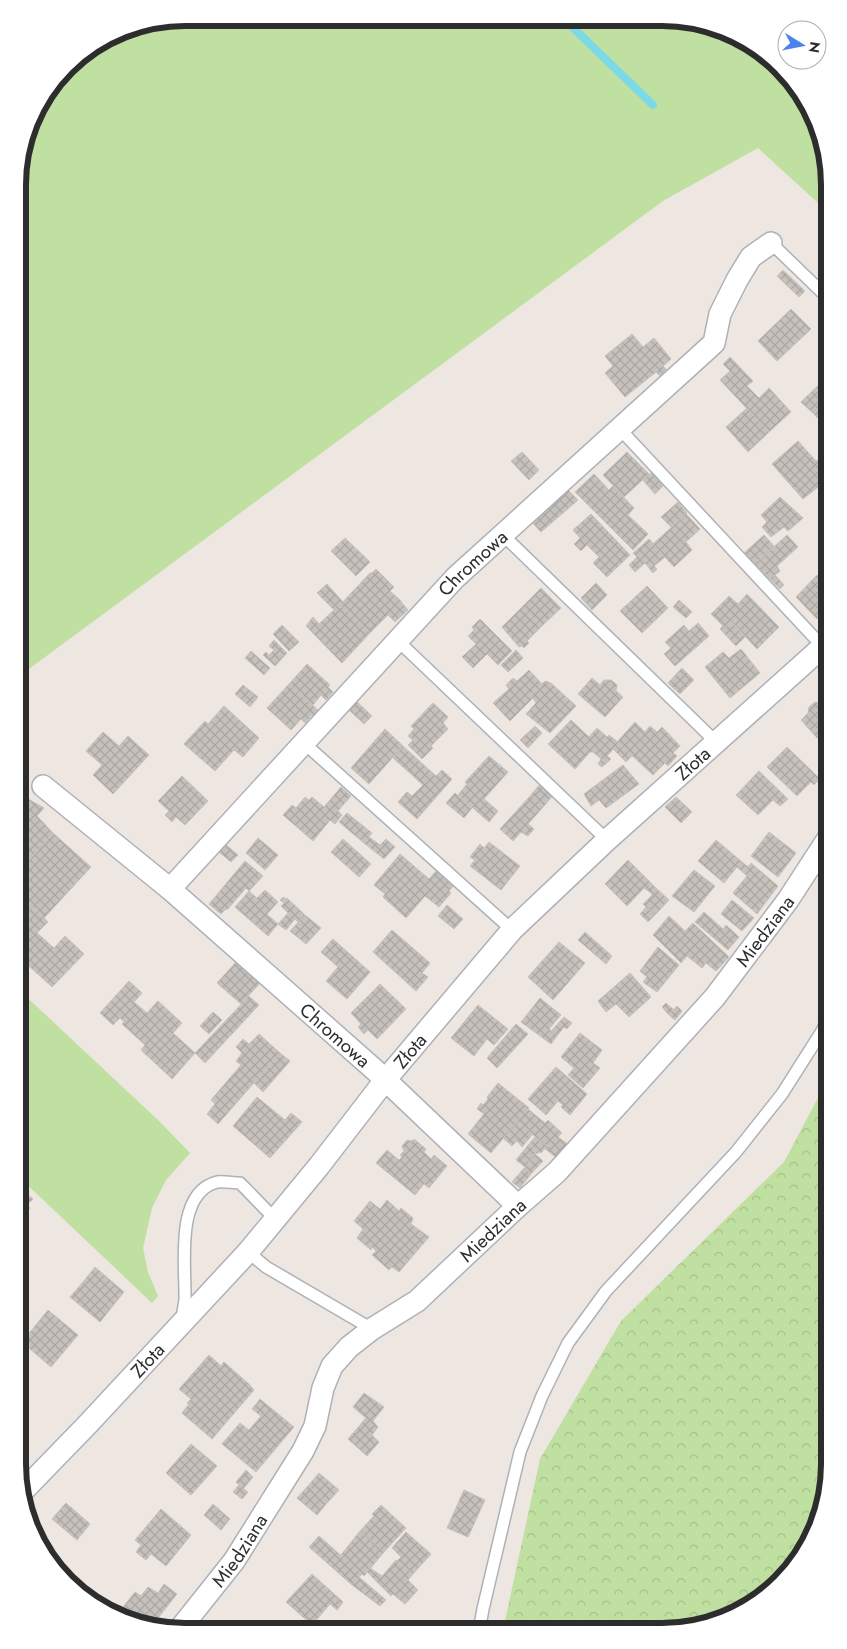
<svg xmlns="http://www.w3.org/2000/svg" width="847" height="1649" viewBox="0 0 847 1649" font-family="Jost,sans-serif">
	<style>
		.green { fill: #c0e0a1 }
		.forest { fill: url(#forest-crowns) }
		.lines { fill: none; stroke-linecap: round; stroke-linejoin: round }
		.stream { stroke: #7cdae7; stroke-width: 8 }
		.building { fill: url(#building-cross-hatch); stroke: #c9c1ba }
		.lane-casing { stroke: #adb1b8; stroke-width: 14 }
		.street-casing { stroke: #adb1b8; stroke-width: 24 }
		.lane { stroke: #fff; stroke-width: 11 }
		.street { stroke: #fff; stroke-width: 21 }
		.labels { text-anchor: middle; stroke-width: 4.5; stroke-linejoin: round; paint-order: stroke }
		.street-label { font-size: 19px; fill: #2d2d2d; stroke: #fff }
		.rim { fill: none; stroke: #2d2d2d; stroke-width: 6 }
	</style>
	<defs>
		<pattern id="forest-crowns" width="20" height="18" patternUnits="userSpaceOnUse" patternTransform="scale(1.25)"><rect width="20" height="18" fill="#c0e0a1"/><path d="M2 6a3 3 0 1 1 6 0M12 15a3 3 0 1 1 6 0" fill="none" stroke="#a5c08b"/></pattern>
		<pattern id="building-cross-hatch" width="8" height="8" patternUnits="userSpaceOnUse" patternTransform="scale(1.25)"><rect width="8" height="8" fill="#c6c1bc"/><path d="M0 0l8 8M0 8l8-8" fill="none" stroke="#aaa6a2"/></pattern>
	</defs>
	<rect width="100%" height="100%" fill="#ede6e1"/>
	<g class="green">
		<path d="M185,18L694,21L773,59L821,132L829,185V213L758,148L663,201L18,677L19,164L35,111L74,59L121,30Z"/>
		<path d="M18,989L159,1121L190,1153L166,1180L152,1208L143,1248L148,1272L158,1296L152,1303L18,1176Z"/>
	</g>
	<path class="forest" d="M829,1077V1475L817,1528L795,1566L755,1603L715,1623L662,1631H497L505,1621L540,1459L621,1321L784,1162Z"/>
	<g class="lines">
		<path class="stream" d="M565,20L653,105"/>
	</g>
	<g class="building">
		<path d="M783,270L805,291L799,297L777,276Z"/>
		<path d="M791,309L811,329L777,361L758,341Z"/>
		<path d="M829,313V327L823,320Z"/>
		<path d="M632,334L643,347L654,338L671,359L663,366L667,370L660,376L656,372L625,397L605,373L613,366L605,356Z"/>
		<path d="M730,357L753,381L747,386L759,398L769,388L791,412L769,432L720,380L730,371L723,364Z"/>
		<path d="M829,375V399L814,414L801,402Z"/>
		<path d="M829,399V431L814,414Z"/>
		<path d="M747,408L769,432L748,452L726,427Z"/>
		<path d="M798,441L816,461L818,460L827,470L822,474L827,480L803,499L772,464Z"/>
		<path d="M522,452L539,470L529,480L511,461Z"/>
		<path d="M627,452L649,474L624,497L603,475Z"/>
		<path d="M652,472L664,485L655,494L643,480Z"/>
		<path d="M594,474L609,490L613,486L634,508L628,515L648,534L633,550L575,492Z"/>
		<path d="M567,489L578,500L541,532L531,521Z"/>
		<path d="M780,497L803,518L788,531L784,527L771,537L762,527L767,522L761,515Z"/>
		<path d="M678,502L687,513L671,527L661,517Z"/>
		<path d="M591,514L630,555L607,577L593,563L599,557L587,545L581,551L574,544L580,538L573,530Z"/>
		<path d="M686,514L700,529L686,542L692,550L674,567L653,544Z"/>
		<path d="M764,535L774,546L755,564L744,553Z"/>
		<path d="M787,535L798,547L777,566L780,571L770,579L755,564Z"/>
		<path d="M345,538L370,562L356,576L331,551Z"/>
		<path d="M649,539L665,557L654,566L657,569L653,573L645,563L635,572L629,565L637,557L633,553Z"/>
		<path d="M376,569L394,587L390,591L401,601V602L408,610L395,622L388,615L370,633L340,605L370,573H372Z"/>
		<path d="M775,575L784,585L780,589L770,579Z"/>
		<path d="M817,575L829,587V606L817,619L796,597Z"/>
		<path d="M596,583L607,595L592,610L581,598Z"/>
		<path d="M327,584L343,602L340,605L370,633L342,663L306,626L313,617L319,624L334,610L317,593Z"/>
		<path d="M647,586L668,608L642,633L620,611Z"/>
		<path d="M541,588L561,608L541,627L522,607Z"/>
		<path d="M747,594L779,627L757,649L731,621L725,628L711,614L729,596L738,604Z"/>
		<path d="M679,600L692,612L686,618L673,607Z"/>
		<path d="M522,607L541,627L527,641L529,643L524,648L522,646L519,647L502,627Z"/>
		<path d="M480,619L512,651L498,665L487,654L473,668L462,657L476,644L468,636L474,630L472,627Z"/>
		<path d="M731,621L745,637L736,646L720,629L723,626L725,628Z"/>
		<path d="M698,623L709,636L675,666L664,654L671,648L665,642L684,625L689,631Z"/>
		<path d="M282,625L299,642L289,651L273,634Z"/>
		<path d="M274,640L287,653L275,666L263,655L266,652L269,655L274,650L269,646Z"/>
		<path d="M741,649L760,673L730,698L705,667L723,652L729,658Z"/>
		<path d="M516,650L523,658L508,672L501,665Z"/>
		<path d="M251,651L270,668L264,675L245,658Z"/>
		<path d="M307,664L330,685L328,687L333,692L326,700L321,695L313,705L289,684Z"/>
		<path d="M682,668L694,680L680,694L668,683Z"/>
		<path d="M529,670L542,684L531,695L533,697L532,699L510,721L493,703L509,689L506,685L513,678L517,681Z"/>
		<path d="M592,678L600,685L604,680H611L617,685L616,691L623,697L605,717L578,694Z"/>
		<path d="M545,681L551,683L576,706L550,733L526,714L536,703L531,695Z"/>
		<path d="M289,684L319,711L314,717L312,715L305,723L301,719L291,730L267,708Z"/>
		<path d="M243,685L258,697L250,707L235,694Z"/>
		<path d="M827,696L829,699V731L819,740L801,720L808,713L809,707L815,702L820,703Z"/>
		<path d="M355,700L372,716L364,724L347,708Z"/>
		<path d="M433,703L448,717L443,723L448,729L431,746L433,748L422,759L408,745L413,740L408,736L414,729L411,726Z"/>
		<path d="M224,706L259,738L243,757L234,750L215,771L184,744L205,721L208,724Z"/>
		<path d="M571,720L589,737L597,728L607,737L609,735L619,743L607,756L611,759L602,767L598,764L601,759L593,752H590L575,769L548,744Z"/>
		<path d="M635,722L645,732L650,726L657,732L662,727L680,746L673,753L677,756L668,766L665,763L653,775L617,742Z"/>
		<path d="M535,726L542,733L528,748L520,740Z"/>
		<path d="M385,729L403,746L369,784L351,768Z"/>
		<path d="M103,732L119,746L128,736L149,755L113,794L93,775L102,765L86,751Z"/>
		<path d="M619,743L632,756L626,762L613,749Z"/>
		<path d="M403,746L436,776L442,770L452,779L417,819L398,802L407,792L412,796L423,785L393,758Z"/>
		<path d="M787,747L820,779L814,785L811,782L797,796L767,767Z"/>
		<path d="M489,756L508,772L484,799L498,811L489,822L458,795L467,784L465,782Z"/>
		<path d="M623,765L639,784L606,808L599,800L591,806L584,794Z"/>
		<path d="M759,771L788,799L780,806L773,800L758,815L736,795Z"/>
		<path d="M182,776L208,801L185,825L176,817L172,822L165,815L169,811L158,801Z"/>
		<path d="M541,783L554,794L544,806L531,795Z"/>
		<path d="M341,787L351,796L338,811L342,815L335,824L330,820L313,841L283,815L292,805L296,808L305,797L309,800L312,797L324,807Z"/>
		<path d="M455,793L472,808L464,818L446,803Z"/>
		<path d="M531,795L544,806L528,824L534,829L528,836L521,832L513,841L500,829Z"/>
		<path d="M23,796L44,808L37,816L53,833L18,873V800Z"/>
		<path d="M676,797L692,812L681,823L665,807Z"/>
		<path d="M347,813L372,833L364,843L339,822Z"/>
		<path d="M769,832L796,853L778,877L751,856Z"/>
		<path d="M53,833L91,867L44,918L18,894V873Z"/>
		<path d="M369,837L380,845L386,839L395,847L384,859L364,843Z"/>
		<path d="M258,838L278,855L265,870L246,853Z"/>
		<path d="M343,839L371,864L359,877L331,852Z"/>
		<path d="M716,840L748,867L751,863L778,886L757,914L733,893L747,876L737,867L724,883L698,861Z"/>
		<path d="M489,842L520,866L501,890L470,866L475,860L470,857L480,844L484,848Z"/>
		<path d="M225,844L238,855L231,862L219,852Z"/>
		<path d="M400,854L429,879L437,870L455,884L449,891L451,893L439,907L425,896L406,918L383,897L385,894L374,885Z"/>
		<path d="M628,860L656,888L651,893L644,888L627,906L605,884Z"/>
		<path d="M245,861L263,876L249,891L246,888L227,910L226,909L221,914L209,904Z"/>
		<path d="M694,870L715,886L694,912L672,896Z"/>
		<path d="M656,888L669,900L655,915L643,904L652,895L651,893Z"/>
		<path d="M265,890L278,902L267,914L278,924L268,936L235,907L249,891L257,898Z"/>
		<path d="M18,894L33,907L18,922Z"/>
		<path d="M283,897L286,899L287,898L305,915L298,922L295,919L286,930L278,924L288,913L281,906L284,903L280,900Z"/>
		<path d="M732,900L754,918L742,931L721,914Z"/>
		<path d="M447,905L463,919L454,929L438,916Z"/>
		<path d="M33,907L48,922L37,933L54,948L65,936L84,954L52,987L18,956V922Z"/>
		<path d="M646,907L655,915L648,922L640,914Z"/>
		<path d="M704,912L723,929L726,925L739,937L728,950L695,922Z"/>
		<path d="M305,915L321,928L306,944L290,931Z"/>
		<path d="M669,916L685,931L693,923L729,957L716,971L706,963L702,968L687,956L681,963L653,935Z"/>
		<path d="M392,930L430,963L422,973L428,977L416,991L373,952Z"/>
		<path d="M585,932L612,956L606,964L578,940Z"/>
		<path d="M333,939L370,972L347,999L326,981L338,967L321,952Z"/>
		<path d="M559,942L585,963L553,1000L528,977Z"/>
		<path d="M658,947L679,965L657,992L643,982L647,977L640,971Z"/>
		<path d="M237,961L260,983L241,1004L217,983Z"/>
		<path d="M630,973L651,997L629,1017L616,1004L606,1012L598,1001Z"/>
		<path d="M129,981L142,993L134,1002L147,1013L158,1001L182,1023L173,1033L195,1053L172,1079L141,1050L145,1045L122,1024L124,1022L120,1018L113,1025L100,1013Z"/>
		<path d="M380,984L406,1009L377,1039L368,1030L364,1034L358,1027L361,1024L351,1013Z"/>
		<path d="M249,996L259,1005L205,1063L195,1053Z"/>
		<path d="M540,998L561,1015L549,1029L557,1036L551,1044L521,1022Z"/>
		<path d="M666,1003L674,1010L669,1015L662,1007Z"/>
		<path d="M478,1005L508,1029L494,1045L487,1039L474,1056L451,1038Z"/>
		<path d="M677,1006L682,1011L675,1020L669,1015Z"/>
		<path d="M213,1012L222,1020L209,1034L200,1026Z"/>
		<path d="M564,1017L572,1023L567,1029L564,1027L557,1036L551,1031Z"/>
		<path d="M516,1024L528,1034L497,1068L487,1058Z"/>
		<path d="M580,1033L602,1050L593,1063L600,1068L583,1088L568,1075L574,1068L561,1057Z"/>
		<path d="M259,1034L280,1053L218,1124L207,1114L215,1104L211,1100L241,1065L236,1061L242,1053L236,1047L243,1039L249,1044Z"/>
		<path d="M280,1053L290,1061L263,1092L254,1083Z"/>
		<path d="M556,1067L587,1094L570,1115L561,1107L563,1105L558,1101L546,1115L528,1099Z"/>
		<path d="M498,1083L529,1108L491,1153L468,1134L484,1114L477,1109L481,1103L483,1105L488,1099L487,1097Z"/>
		<path d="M257,1097L285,1120L291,1113L302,1122L270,1158L233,1126Z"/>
		<path d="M528,1109L545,1123L548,1120L562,1133L558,1137L569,1145L557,1158L545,1149L547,1146L517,1122Z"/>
		<path d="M517,1122L533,1134L522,1147L517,1141L512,1146L503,1138Z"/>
		<path d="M535,1137L547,1146L541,1153L529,1144Z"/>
		<path d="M414,1139L426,1149L424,1152L431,1159L434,1155L447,1166L429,1188L424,1184L415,1195L376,1163L387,1150L399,1160L402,1157L400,1155L404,1151L402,1146L407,1140L412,1141Z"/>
		<path d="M529,1144L540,1152L535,1154L525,1167L516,1160Z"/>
		<path d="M535,1154L543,1161L531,1174L525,1167Z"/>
		<path d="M525,1167L531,1174L520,1188L512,1182Z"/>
		<path d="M18,1186L33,1199L27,1205L30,1208L23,1215L28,1220L22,1227L18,1224Z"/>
		<path d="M387,1200L399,1211L401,1208L413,1218L411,1224L429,1237L399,1272L392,1267L389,1270L372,1255L376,1251L372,1247L371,1250L357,1238L363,1229L354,1221L370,1201L380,1209Z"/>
		<path d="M95,1267L124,1292L112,1307L83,1282Z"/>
		<path d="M83,1282L112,1307L100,1322L70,1297Z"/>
		<path d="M48,1310L78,1335L51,1367L22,1342Z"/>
		<path d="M209,1355L221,1366L224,1362L249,1384L254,1390L212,1439L182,1413L189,1404L187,1403L191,1399L179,1389Z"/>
		<path d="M364,1393L384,1407L373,1421L378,1427L372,1435L379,1442L367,1456L348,1439L366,1418L353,1407Z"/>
		<path d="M260,1399L294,1427L256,1472L222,1444L240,1423L249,1430L261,1416L252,1409Z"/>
		<path d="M191,1444L217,1466L191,1495L166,1473Z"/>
		<path d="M246,1470L253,1477L243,1489L236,1482Z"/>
		<path d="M319,1473L339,1490L327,1503L308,1486Z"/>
		<path d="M239,1485L248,1492L242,1499L233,1492Z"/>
		<path d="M308,1486L327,1503L317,1515L297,1498Z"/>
		<path d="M464,1490L485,1500L468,1537L447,1528Z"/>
		<path d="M66,1503L90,1524L77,1540L52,1519Z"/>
		<path d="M213,1504L230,1519L221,1530L204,1515Z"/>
		<path d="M381,1505L406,1528L384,1552L360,1531L374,1516L372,1514Z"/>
		<path d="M161,1509L191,1535L166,1566L151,1554L146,1560L136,1552L141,1545L135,1540Z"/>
		<path d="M360,1531L384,1552L364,1576L341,1555Z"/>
		<path d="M406,1532L431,1554L413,1574L397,1561L401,1557L392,1548Z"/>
		<path d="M319,1536L362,1574L352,1585L309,1547Z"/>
		<path d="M396,1560L413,1574L408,1580L418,1590L405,1604L393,1594L391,1596L367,1572L370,1568L382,1576Z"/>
		<path d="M312,1574L343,1602L337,1610L330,1604L312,1625L286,1602Z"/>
		<path d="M359,1577L386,1600L380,1606L352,1585Z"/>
		<path d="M164,1584L177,1594L151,1627L121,1619L116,1616L135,1592L141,1596L148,1587L158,1593Z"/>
		<path d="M248,1622L259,1630H242Z"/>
	</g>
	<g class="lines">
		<g class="lane-casing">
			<g id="lane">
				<path d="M771,243L829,299"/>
				<path d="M619,428L823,647"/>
				<path d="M502,534L716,742"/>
				<path d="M397,640L607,840"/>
				<path d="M304,743L512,930"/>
				<path d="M248,1252L266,1267L372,1329"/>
				<path d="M182,1319C183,1312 184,1306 185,1300C186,1267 174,1193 217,1182C224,1181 233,1183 240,1183L275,1219"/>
				<path d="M479,1631L483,1609L520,1452L542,1396L568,1343L606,1291L736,1152L782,1094L822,1031L829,1016"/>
			</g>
		</g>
		<g class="street-casing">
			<g id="street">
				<path id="s1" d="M43,786L170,889L376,1071L518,1206"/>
				<path id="s2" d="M170,889L455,578L714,343L720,314L737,280L751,257L771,243"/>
				<path id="s3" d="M22,1492L88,1424L248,1252L319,1166L386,1079L512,930L607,840L829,641"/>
				<path id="s4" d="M179,1630L234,1561L303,1451L315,1426L323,1388L332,1366L349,1347L372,1329L417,1301L518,1206L557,1172L715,997L788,900L829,837"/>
			</g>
		</g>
		<use href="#lane" class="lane"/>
		<use href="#street" class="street"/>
	</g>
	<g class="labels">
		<g class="street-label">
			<text dy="7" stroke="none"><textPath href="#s2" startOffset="445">Chromowa</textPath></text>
			<text dy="7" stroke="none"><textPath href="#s3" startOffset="992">Złota</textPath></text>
			<text dy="7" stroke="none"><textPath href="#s4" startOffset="925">Miedziana</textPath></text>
			<text dy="7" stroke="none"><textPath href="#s1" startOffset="384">Chromowa</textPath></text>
			<text dy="7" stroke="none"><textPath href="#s3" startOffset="588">Złota</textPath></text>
			<text dy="7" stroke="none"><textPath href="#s4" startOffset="520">Miedziana</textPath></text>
			<text dy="7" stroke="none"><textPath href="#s3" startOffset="182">Złota</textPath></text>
			<text dy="7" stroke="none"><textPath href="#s4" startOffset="100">Miedziana</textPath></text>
		</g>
	</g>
	<path d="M0 0H847V1649H0ZM185 26H662A159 159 0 0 1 821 185V1464A159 159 0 0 1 662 1623H185A159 159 0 0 1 26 1464V185A159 159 0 0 1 185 26Z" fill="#fff" fill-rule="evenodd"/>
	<path class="rim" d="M185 26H662A159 159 0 0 1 821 185V1464A159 159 0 0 1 662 1623H185A159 159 0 0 1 26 1464V185A159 159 0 0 1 185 26Z"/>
	<g transform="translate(802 45) rotate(100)"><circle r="24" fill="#ffffff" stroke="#ababab"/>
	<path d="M0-4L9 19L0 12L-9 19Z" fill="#4d82ee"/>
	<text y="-8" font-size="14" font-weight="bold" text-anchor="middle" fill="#2d2d2d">N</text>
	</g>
</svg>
